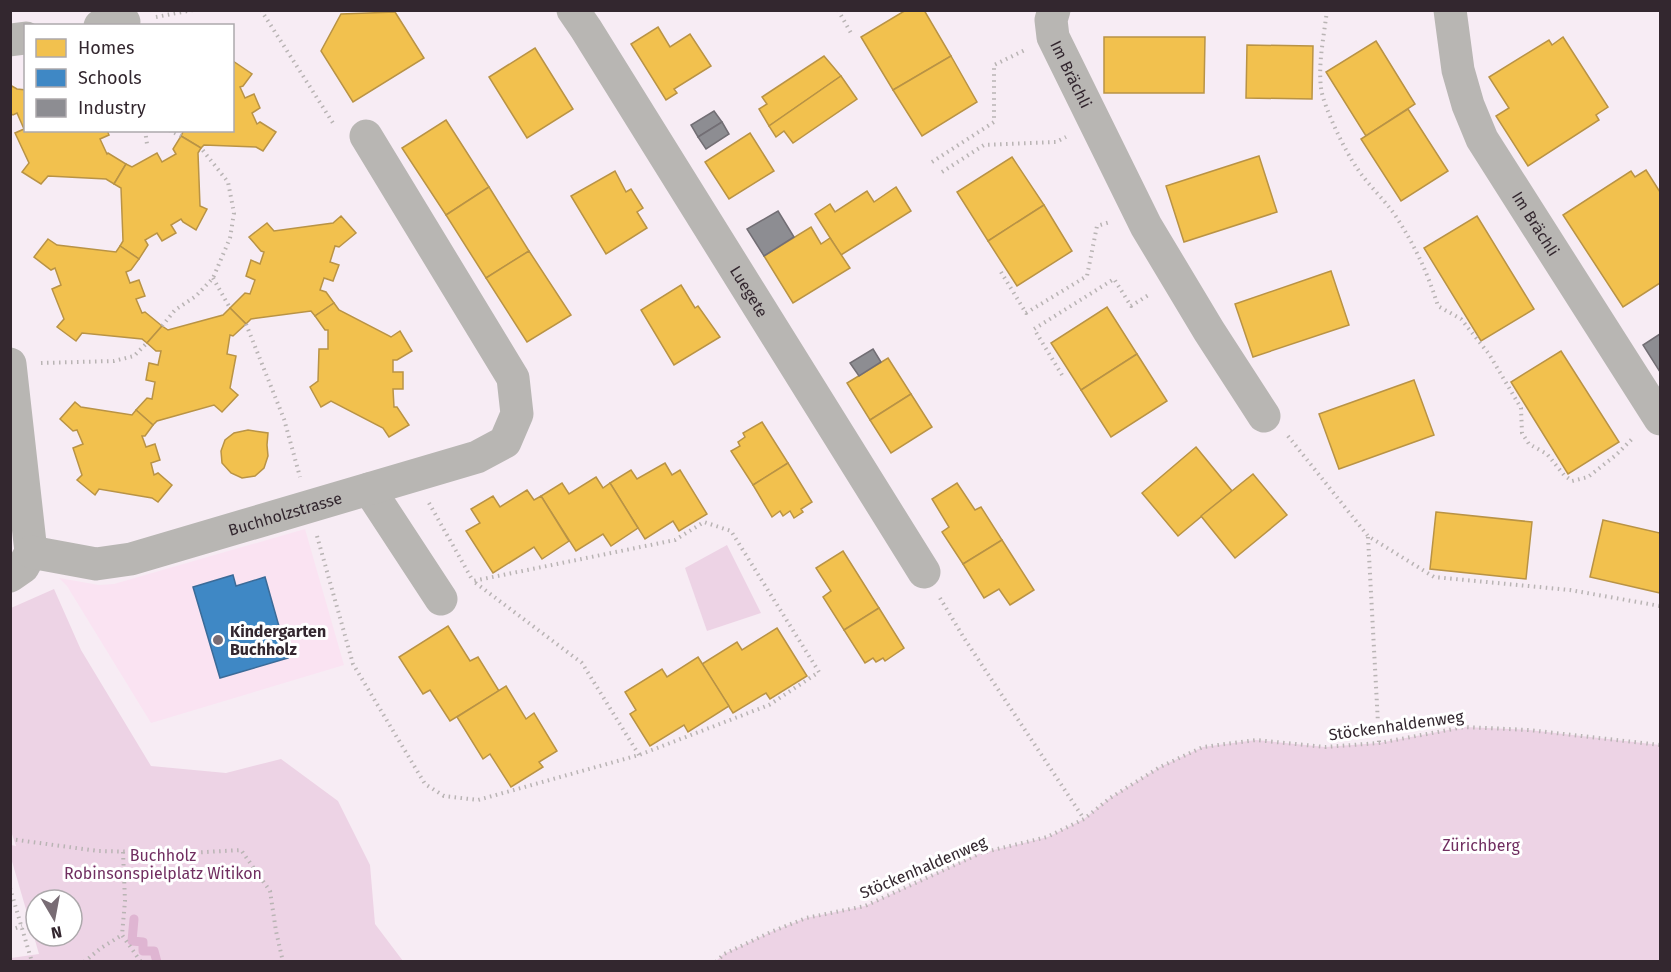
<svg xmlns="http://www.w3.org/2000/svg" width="1671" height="972" viewBox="0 0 1671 972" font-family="'Fira Sans',sans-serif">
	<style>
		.built { fill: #fae3f2 }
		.green { fill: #edd3e5; fill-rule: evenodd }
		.homes { fill: #f2c14e; stroke: #b99345; stroke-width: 1.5 }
		.schools { fill: #3f88c5; stroke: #3b6b98; stroke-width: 1.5 }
		.industry { fill: #8d8d92; stroke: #726e74; stroke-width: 1.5 }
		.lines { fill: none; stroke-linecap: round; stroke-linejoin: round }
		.stream { stroke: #dfb5d2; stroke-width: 9 }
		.path { stroke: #b9b4b4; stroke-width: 4; stroke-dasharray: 1.5 4.5; stroke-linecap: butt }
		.minor { stroke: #b8b6b3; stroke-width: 33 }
		.poi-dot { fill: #786c74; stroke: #fff; stroke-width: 2 }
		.labels { text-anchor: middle; stroke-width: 6; stroke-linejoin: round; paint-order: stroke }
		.street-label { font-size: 16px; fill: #33272f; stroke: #fff }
		.poi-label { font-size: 16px; font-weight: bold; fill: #33272f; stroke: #fff; text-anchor: start }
		.park-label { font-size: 16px; fill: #702e60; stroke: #fff }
	</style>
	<rect width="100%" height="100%" fill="#f7ecf4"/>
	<path class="built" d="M305,529L344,665L151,723L67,586L59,578L99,585L114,584Z"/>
	<g class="green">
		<path d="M727,545L761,613L707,631L685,568Z"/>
		<path d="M54,589L81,650L151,766L226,773L281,759L338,801L370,865L375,924L403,961H11V958L39,954L11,858V845L16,846L10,828L11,608ZM36,900H72V936H36Z"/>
		<path d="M1464,727L1529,730L1660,745V961H716L724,954L771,932L806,918L865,906L981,853L1048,837L1084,819L1110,798L1160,767L1203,747L1256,740L1325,747L1379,743Z"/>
	</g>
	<g class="homes">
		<path d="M906,10H924L951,56L893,90L861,37Z"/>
		<path d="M395,12L424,58L353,102L321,51L341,14Z"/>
		<path d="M658,27L670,47L690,34L711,66L674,89L677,93L666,100L631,44Z"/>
		<path d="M1104,37H1205L1204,93H1104Z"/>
		<path d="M1563,37L1608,107L1596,115L1599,120L1528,166L1496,116L1509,108L1489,77L1549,40L1552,45Z"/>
		<path d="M1376,41L1415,104L1366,136L1326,72Z"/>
		<path d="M1247,45L1313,46L1312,99L1246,98Z"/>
		<path d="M535,48L573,109L527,138L489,77Z"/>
		<path d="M824,56L841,76L769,126L759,109L767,104L762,97Z"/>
		<path d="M951,56L977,102L922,136L893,90Z"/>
		<path d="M233,61L252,74L243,86L240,87L245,98L254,94L260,108L252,113L257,124L260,122L276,132L263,151L256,147L204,145L201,148L181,136L184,130H232Z"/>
		<path d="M841,76L857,99L793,143L784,131L776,137L769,126Z"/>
		<path d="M10,85L17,89L26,90V130H107L109,135L100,139L107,154L108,153L126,164L114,184L106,179L48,176L41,184L22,172L29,163L15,133L24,129L17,113L13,115L10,113Z"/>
		<path d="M1408,109L1448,171L1401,201L1361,139Z"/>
		<path d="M446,120L489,187L446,215L402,148Z"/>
		<path d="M750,133L774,171L729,199L705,162Z"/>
		<path d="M181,136L201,148L198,153L200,206L207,209L196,230L183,222L181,219L171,225L176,233L162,241L157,233L145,240L148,245L139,259L120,246L123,241L121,188L114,184L126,164L132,167L157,153L162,162L176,154L173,149Z"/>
		<path d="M1259,156L1277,212L1184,242L1166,186Z"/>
		<path d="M1012,157L1044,205L988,241L957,192Z"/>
		<path d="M1646,170L1660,192V283L1623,307L1563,215L1631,171L1635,177Z"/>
		<path d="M615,171L626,192L631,189L643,208L637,212L647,228L606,254L571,196Z"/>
		<path d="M489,187L529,251L486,278L446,215Z"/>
		<path d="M896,187L911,211L841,255L815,214L830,204L835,212L867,191L874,202Z"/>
		<path d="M1044,205L1072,251L1017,286L988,241Z"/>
		<path d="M341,216L356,233L339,247L335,246L330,262L339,265L333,281L324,278L320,290L326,292L334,303L315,316L311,311L251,319L246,324L230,308L245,293L250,294L255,280L246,276L251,260L260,264L264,252L261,251L249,237L267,223L274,231L333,223Z"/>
		<path d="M1477,216L1534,309L1481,341L1424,248Z"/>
		<path d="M811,227L821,244L830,238L850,268L793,303L764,256Z"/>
		<path d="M48,239L57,245L116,252L120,246L139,259L131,270L126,272L130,283L139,280L145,296L136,299L142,313L145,312L162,326L147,343L142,339L82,333L76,341L57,327L64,319L52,289L61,285L55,268L51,270L34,257Z"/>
		<path d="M529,251L571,315L527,342L486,278Z"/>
		<path d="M1331,271L1349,325L1253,357L1235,304Z"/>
		<path d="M681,285L695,308L698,306L720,337L674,365L641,310Z"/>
		<path d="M334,303L339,310L391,337L400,331L412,351L397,360H393V372H403V389H393L394,407H397L409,425L389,437L383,428L331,401L321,407L310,387L318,381L319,349H328V330H325L315,316Z"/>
		<path d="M1107,307L1137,354L1081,390L1051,343Z"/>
		<path d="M230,308L246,324L233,336L230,335L227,354L236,356L230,388L238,395L222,412L214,405L157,421L153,425L136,410L147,398L152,399L155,382L146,380L149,363L158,365L161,351H156L147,343L162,326L168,330L223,315Z"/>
		<path d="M1561,351L1619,442L1568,474L1511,382Z"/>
		<path d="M1137,354L1167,401L1111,437L1081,390Z"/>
		<path d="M888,358L911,394L870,420L847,383Z"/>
		<path d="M1414,380L1434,435L1339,469L1319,414Z"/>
		<path d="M911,394L932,427L891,453L870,420Z"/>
		<path d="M75,402L81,407L132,415L136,410L153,425L145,436H142L146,447L155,444L160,460L151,463L154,475L158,473L172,485L158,502L152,498L99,489L95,495L77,480L82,475L73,448L83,444L77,430L73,431L60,419Z"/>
		<path d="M762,422L788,463L753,485L731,451L740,446L738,442L745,437L743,433Z"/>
		<path d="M248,430L268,433L267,445L268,456L264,468L255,476L242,478L231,473L222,463L221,451L225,440L234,433Z"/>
		<path d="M1196,447L1232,491L1178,536L1142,493Z"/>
		<path d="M665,463L672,475L680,470L707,514L679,531L673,521L645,539L610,483L631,470L637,479Z"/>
		<path d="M788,463L812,502L801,509L803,512L794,518L790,511L783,516L780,511L772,517L753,485Z"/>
		<path d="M1253,474L1287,515L1235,558L1201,516Z"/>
		<path d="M596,477L603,488L610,483L638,528L611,546L603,534L576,551L541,496L562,483L569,494Z"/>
		<path d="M957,483L975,510L981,507L1002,540L963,564L942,532L949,527L932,499Z"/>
		<path d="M527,490L534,500L541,496L569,541L542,559L534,547L493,573L466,531L480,523L471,509L493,496L500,507Z"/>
		<path d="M1436,512L1532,522L1526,579L1430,569Z"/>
		<path d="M1603,520L1660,533V593L1590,577Z"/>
		<path d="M1002,540L1034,590L1010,605L999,589L984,598L963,564Z"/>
		<path d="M843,551L879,608L844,630L823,597L831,591L816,568Z"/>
		<path d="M879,608L904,648L885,661L883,658L876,662L873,658L865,663L844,630Z"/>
		<path d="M448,626L470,661L478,657L499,691L450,721L430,690L423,694L399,657Z"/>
		<path d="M777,628L807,676L770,699L766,693L733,713L702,664L737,642L742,650Z"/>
		<path d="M698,657L729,706L688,732L684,725L650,746L630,714L636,710L625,692L662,669L667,677Z"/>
		<path d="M506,686L526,719L534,713L557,751L539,762L543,767L511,787L490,754L483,759L457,717Z"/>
	</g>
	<path class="schools" d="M233,575L236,586L265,577L288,658L220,678L193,587Z"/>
	<g class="industry">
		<path d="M714,111L722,122L698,137L691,125Z"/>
		<path d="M722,122L729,134L706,149L698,137Z"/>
		<path d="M778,211L794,237L764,256L747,229Z"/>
		<path d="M1660,334V372L1643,345Z"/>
		<path d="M873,349L881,362L859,376L850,363Z"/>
	</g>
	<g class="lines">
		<path class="stream" d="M134,919L132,941L143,942V951H154L157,962"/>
		<g class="path">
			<path d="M261,10L333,123L336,124"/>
			<path d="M838,10L851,33"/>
			<path d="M1327,10C1324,36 1318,63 1321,88C1323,106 1346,153 1357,168C1368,185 1383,198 1395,215C1415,246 1427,271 1438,306L1461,319L1489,354L1521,408L1522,433L1529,444L1547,454L1564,475L1572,481L1588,477L1616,455L1634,437"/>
			<path d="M156,17L193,10"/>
			<path d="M145,130L147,144"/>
			<path d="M169,130L181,136"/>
			<path d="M932,162L994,122V65L1025,50"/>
			<path d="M942,172L984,145L1056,142L1066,137"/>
			<path d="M1001,272L1026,313L1087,276L1097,226L1110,222"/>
			<path d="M213,278L230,308"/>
			<path d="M246,324L284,419L300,477"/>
			<path d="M162,326L175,310L196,296L213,278L230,238L234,213L228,182L201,148"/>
			<path d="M41,363L114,361L134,356L147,343"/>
			<path d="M1062,375L1034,329L1114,279L1131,306L1150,294"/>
			<path d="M1288,436L1368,536L1434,577L1570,590L1660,606"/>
			<path d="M429,503L473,581"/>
			<path d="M317,536L353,664L425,784L444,796L478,800L639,755L769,705L819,672L731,531L704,522L675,540L473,581L582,663L639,755"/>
			<path d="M1368,537L1379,742"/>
			<path d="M940,598L964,638L1084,819"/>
			<path d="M10,839L98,851L189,853L241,850L270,891L276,931L283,962"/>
			<path d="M123,852L125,901L122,935L141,962"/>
			<path d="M10,888L32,962"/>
			<path d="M10,930L22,926"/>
			<path d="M84,962L101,948L122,935"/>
			<path d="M716,962L724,954L771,932L806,918L865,906L981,853L1047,837L1084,819L1110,798L1160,767L1203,747L1256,740L1325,747L1379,743L1464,727L1529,730L1660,745"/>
		</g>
		<g class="minor">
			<path id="s1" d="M573,10L586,29L924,572"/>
			<path id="s2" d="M1054,10L1051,20L1053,37L1146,226L1209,331L1264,416"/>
			<path id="s3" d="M1450,10L1458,70L1468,105L1482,139L1660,419"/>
			<path d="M100,26L124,22"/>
			<path d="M10,40L26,38"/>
			<path d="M10,364L31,552L23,567L10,576"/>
			<path d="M369,489L441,599"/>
			<path id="s4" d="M31,552L96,564L131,559L477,457L505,442L517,414L513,378L366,136"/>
		</g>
	</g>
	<circle class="poi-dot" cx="218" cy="640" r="6"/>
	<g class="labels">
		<g class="street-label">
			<text dy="6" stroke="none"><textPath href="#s2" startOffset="69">Im Brächli</textPath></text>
			<text dy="6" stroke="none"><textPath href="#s3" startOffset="234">Im Brächli</textPath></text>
			<text dy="6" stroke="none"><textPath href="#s1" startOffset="332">Luegete</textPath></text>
			<text dy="6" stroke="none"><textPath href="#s4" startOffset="262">Buchholzstrasse</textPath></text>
			<text transform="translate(1396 725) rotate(-8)" y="6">Stöckenhaldenweg</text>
			<text transform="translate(923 867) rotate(-23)" y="6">Stöckenhaldenweg</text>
		</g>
		<g class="poi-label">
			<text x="230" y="637">Kindergarten<tspan x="230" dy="18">Buchholz</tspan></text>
		</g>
		<g class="park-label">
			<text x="1481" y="851">Zürichberg</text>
			<text x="163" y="861">Buchholz<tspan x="163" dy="18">Robinsonspielplatz Witikon</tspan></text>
		</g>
	</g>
	<rect width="1671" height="972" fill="none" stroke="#33272f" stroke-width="24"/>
	<rect x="24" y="24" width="210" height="108" fill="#ffffff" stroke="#ada9ac" stroke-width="1.5"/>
	<rect x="36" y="39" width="30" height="18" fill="#f2c14e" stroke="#ada9ac" stroke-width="1.5"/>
	<text x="78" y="54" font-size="18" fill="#33272f">Homes</text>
	<rect x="36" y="69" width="30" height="18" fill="#3f88c5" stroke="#ada9ac" stroke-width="1.5"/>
	<text x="78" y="84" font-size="18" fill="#33272f">Schools</text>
	<rect x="36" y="99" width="30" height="18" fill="#8d8d92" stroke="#ada9ac" stroke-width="1.5"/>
	<text x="78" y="114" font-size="18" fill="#33272f">Industry</text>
	<g transform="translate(54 918) rotate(170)"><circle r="28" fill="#ffffff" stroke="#ada9ac" stroke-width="1.5"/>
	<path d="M0-4.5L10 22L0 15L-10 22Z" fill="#786c74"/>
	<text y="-9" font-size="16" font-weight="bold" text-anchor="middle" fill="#33272f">N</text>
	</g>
</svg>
